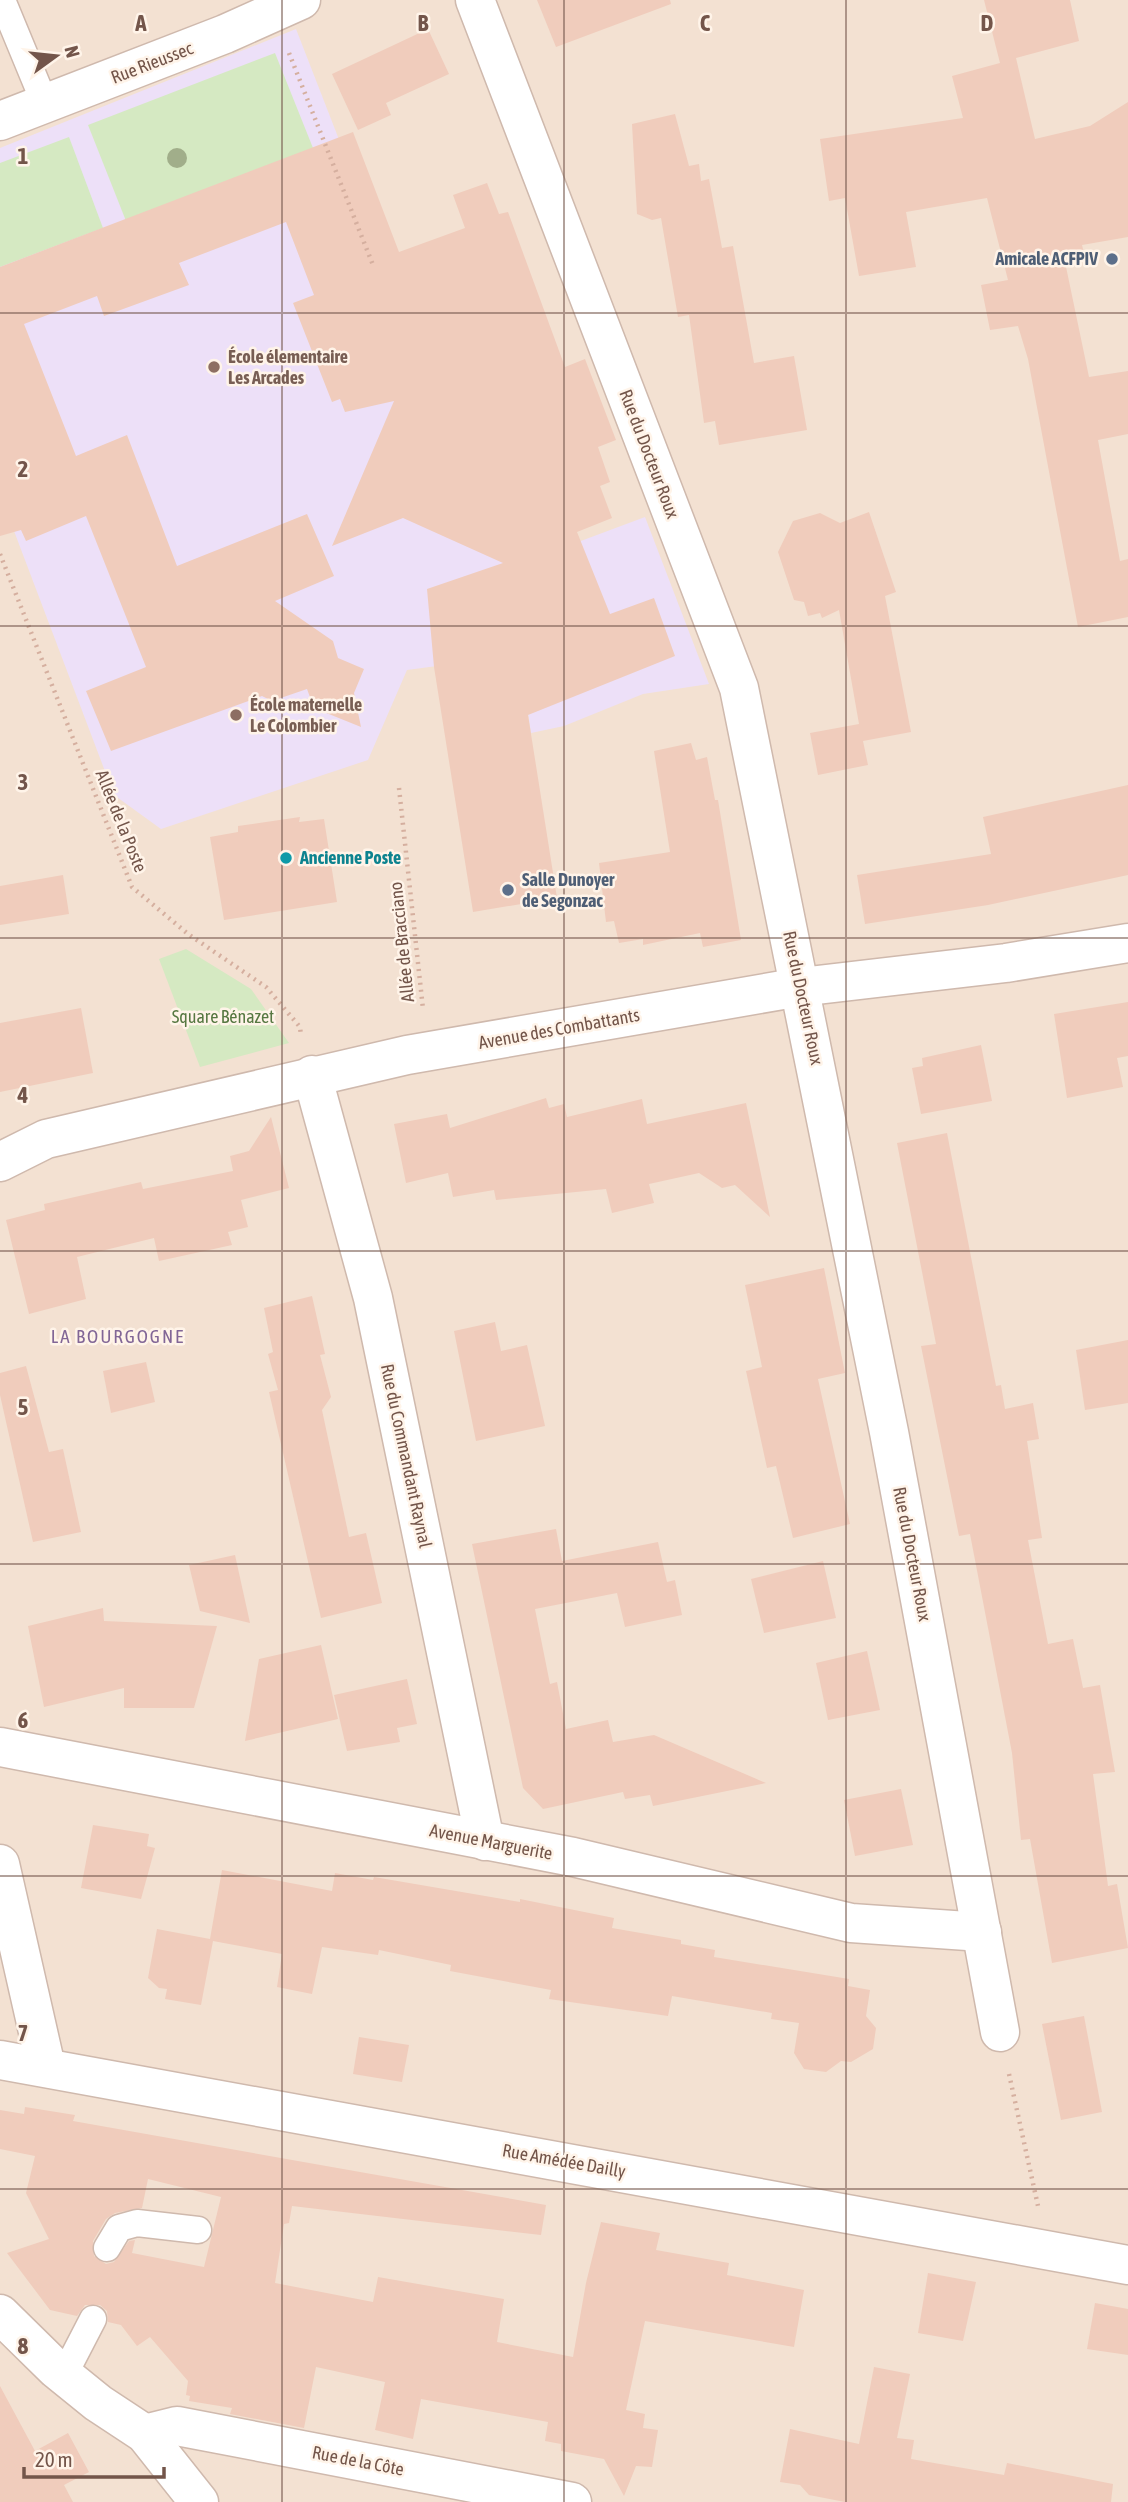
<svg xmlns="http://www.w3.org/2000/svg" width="1128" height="2502" viewBox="0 0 1128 2502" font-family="'Asap Condensed',sans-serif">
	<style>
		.residential { fill: #f3e1d2 }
		.education { fill: #ede0f8 }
		.green { fill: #d5e9c2 }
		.building { fill: #f0ccbc; fill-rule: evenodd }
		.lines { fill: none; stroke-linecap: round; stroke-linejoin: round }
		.service-casing { stroke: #cfb9ad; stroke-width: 29 }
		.minor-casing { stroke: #cfb9ad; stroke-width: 41 }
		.tertiary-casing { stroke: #cfb9ad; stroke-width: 41 }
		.path { stroke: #d5af9f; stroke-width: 4.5; stroke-dasharray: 2 5; stroke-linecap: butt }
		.service { stroke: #fff; stroke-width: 26 }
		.minor { stroke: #fff; stroke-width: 38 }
		.tertiary { stroke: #fff; stroke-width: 38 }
		.tree { fill: #a1ae8a }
		.grid { fill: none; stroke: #73554a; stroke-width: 2; stroke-opacity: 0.55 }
		.service-dot { fill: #5c6f8a; stroke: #fff4e9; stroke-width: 2.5 }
		.education-dot { fill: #8d6e63; stroke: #fff4e9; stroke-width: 2.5 }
		.culture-dot { fill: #0f9aa8; stroke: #fff4e9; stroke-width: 2.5 }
		.labels { text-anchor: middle; stroke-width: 5; stroke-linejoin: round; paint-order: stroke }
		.street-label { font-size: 18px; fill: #73554a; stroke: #fff4e9 }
		.service-label { font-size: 18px; font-weight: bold; fill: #4e5e75; stroke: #fff4e9; text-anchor: end }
		.education-label { font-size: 18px; font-weight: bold; fill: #785e54; stroke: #fff4e9; text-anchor: start }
		.culture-label { font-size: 18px; font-weight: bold; fill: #0d838f; stroke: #fff4e9; text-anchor: start }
		.park-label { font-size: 18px; fill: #577842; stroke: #fff4e9 }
		.neighbourhood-label { font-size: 19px; letter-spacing: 2px; fill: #826696; stroke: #fff4e9 }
		.grid-label { font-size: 23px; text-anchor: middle; font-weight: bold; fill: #73554a; stroke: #fff4e9; stroke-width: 5; stroke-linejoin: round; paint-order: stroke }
	</style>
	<rect width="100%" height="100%" fill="#fcf0e3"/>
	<rect class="residential" x="0" y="0" width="1128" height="2502"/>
	<path class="education" d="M296,29L506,569L645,517L709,684L643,694L564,726L531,733L519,655L407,670L368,760L161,829L114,795L0,494V148Z"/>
	<g class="green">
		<path d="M275,53L313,148L126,221L88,125Z"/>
		<path d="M69,137L103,228L0,267V163Z"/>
		<path d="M186,949L251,989L289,1043L200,1067L159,959Z"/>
	</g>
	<g class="building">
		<path d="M537,0H670L671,4L556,47Z"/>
		<path d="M984,0H1070L1079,41L1016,58L1035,139L1090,126L1128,102V237L1082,245L1085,257L1065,262L1089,377L1128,371V434L1098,440L1120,561L1128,559V617L1078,627L1028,359L1018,326L990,330L981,285L1008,280L987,198L906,212L916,267L859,276L845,198L829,201L820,139L963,118L952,76L1000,63Z"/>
		<path d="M428,29L449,74L386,103L391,115L358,130L332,74Z"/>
		<path d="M675,114L689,166L699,164L701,181L709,179L722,248L733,246L754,363L794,356L807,430L719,445L715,421L704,423L689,315L678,317L661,218L652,220L637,214L632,124Z"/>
		<path d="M353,132L399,252L465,228L453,195L487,183L499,214L508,212L565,367L585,359L616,440L598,447L610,482L600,486L612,518L577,532L610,614L654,598L675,656L528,715L557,898L473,912L434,667L427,589L503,563L403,518L332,546L394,401L345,412L340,399L332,402L293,303L314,295L286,222L179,263L189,285L104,316L97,296L24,324L76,456L127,435L177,566L307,514L334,576L275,601L333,641L338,658L364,669L354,693L361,727L314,708L307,689L272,701L262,696L111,751L86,691L146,667L86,516L26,541L21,530L0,536V267Z"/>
		<path d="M869,512L896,592L885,596L911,732L863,741L868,765L818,775L810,733L859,724L839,610L822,618L820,613L808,616L804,602L794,600L778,552L793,521L820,513L840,523Z"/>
		<path d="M691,743L696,760L707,757L715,800H718L741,940L703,947L700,933L643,945V939L619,943L614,921L606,922L599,863L670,852L654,751Z"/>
		<path d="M1128,785V875L988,905L865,924L857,875L991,854L983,817Z"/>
		<path d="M300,817L299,822L324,819L337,902L224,920L210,837L238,832V826Z"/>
		<path d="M63,875L69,914L0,925V886Z"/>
		<path d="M1128,1002V1056L1117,1058L1123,1087L1067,1098L1054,1014Z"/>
		<path d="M81,1008L93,1073L0,1092V1023Z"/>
		<path d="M981,1045L992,1101L921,1114L912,1068L923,1066L922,1058Z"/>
		<path d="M546,1098L549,1108L564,1104L567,1117L642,1099L647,1124L746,1103L770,1217L735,1185L722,1188L699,1173L649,1184L654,1203L612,1213L606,1189L496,1200L494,1190L453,1197L448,1173L406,1183L394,1124L447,1114L450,1128Z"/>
		<path d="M271,1117L289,1188L241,1200L248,1227L228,1232L232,1245L159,1261L154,1238L77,1257L86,1299L29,1314L6,1220L45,1210L44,1204L141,1182L143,1189L233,1171L230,1156L249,1151Z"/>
		<path d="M947,1133L996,1386L1001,1385L1005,1409L1033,1403L1039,1439L1027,1441L1042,1538L1028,1540L1048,1644L1073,1639L1083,1688L1100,1685L1115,1772L1093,1774L1108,1886L1117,1884L1128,1948L1052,1963L1030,1839L1021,1840L1012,1753L970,1534L959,1536L921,1346L936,1344L897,1143Z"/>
		<path d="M824,1268L845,1373L818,1379L850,1524L793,1538L776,1466L767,1468L746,1371L762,1367L745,1285Z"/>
		<path d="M312,1296L325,1354L320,1355L331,1397L322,1410L349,1537L366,1533L382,1603L321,1618L269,1392L278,1390L268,1354L273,1352L264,1308Z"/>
		<path d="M495,1322L501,1351L527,1345L545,1426L476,1441L454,1331Z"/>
		<path d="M1128,1340V1403L1085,1410L1076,1350Z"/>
		<path d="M146,1362L155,1402L111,1413L103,1371Z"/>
		<path d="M26,1366L49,1452L63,1449L81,1532L33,1542L0,1395V1373Z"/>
		<path d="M556,1529L562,1561L658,1542L667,1582L675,1580L682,1615L625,1627L617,1593L535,1609L550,1684L557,1682L566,1729L608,1720L613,1742L654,1735L766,1783L653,1806L650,1795L625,1799L623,1792L543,1809L523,1788L472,1544Z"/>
		<path d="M235,1555L250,1623L200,1611L189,1565Z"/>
		<path d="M823,1561L836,1618L764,1633L751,1579Z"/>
		<path d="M103,1608L104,1621L217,1626L194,1708H124V1688L44,1707L28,1626Z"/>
		<path d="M321,1645L338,1719L245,1741L259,1659Z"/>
		<path d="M867,1651L880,1710L828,1720L816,1663Z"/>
		<path d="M407,1679L417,1724L397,1728L400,1742L347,1751L334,1695Z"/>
		<path d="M901,1789L913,1845L855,1856L844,1800Z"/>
		<path d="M93,1825L149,1834L147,1846L155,1848L141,1899L81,1888Z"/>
		<path d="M222,1870L332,1891L335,1873L373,1880L374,1877L520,1902V1899L614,1918L612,1928L681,1940V1944L715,1950L714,1957L849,1979L848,1986L870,1990L866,2016L876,2028L873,2049L851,2062L841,2061L826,2072L804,2069L794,2053L799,2023L771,2019L772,2013L672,1996L668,2016L549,1999L551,1990L450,1971L451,1965L379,1950L378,1955L322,1947L312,1994L277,1987L282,1954L213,1941L201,2005L165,1999L167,1989L159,1988L148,1978L157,1929L210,1939Z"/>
		<path d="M1084,2016L1102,2112L1061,2120L1042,2024Z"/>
		<path d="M359,2037L409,2045L402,2082L353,2074Z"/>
		<path d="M25,2107L75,2115L73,2121L546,2205L541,2235L292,2206L289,2223L284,2224L275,2283L373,2302L378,2277L504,2299L497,2342L573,2357L586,2283L601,2222L660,2233L656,2250L729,2263L727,2275L804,2290L794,2347L645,2321L626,2410L645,2414L643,2428L658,2430L652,2467L636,2466L624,2496L604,2459L561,2451V2444L545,2441L548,2422L421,2399L413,2439L375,2430L385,2382L316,2367L304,2428L230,2414L232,2408L189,2401L190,2396L186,2395L188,2381L150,2337L137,2346L121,2325L108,2322L107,2311L100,2305H85L77,2316L50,2310L7,2253L49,2239L26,2193L35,2156L0,2149V2110L24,2114ZM148,2179L221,2197L204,2267L132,2253L135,2240L129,2241L114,2262L106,2264L94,2256L93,2241L106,2219L115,2213L142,2208Z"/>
		<path d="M928,2273L976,2282L963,2341L918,2333Z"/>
		<path d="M1095,2303L1128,2309V2355L1087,2349Z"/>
		<path d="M874,2367L910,2374L897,2438L914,2440L911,2459L1004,2475L1007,2463L1113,2484L1111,2502H845L809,2495L800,2485L780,2482L790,2429L859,2444Z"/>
		<path d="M0,2386L35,2451L68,2433L89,2472L64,2485L73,2502H0Z"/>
	</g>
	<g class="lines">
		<g class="service-casing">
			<g id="service">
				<path d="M2,0L45,104"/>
				<path d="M107,2248L119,2228L137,2223L198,2230"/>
				<path d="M64,2375L93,2319"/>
			</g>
		</g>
		<g class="minor-casing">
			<g id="minor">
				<path d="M475,0L739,688L889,1432L1000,2032"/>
				<path d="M312,1075L373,1298L485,1841"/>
				<path d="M0,1162L46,1139L407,1055L800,987L1006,963L1128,943"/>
				<path d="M0,1747L573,1857L851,1923L982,1932"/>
				<path d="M0,1864L46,2067"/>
				<path d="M0,2060L1128,2265"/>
				<path d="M0,2314L56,2369L98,2403L145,2434L199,2502"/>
				<path d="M145,2434L177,2426L572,2502"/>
			</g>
		</g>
		<g class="tertiary-casing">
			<path id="tertiary" d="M0,121L225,34L301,0"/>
		</g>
		<g class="path">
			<path d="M289,53L373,265"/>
			<path d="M0,554L132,887L188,934L266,987L300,1027L301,1036"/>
			<path d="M399,788L423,1009"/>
			<path d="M1009,2074L1038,2206"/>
		</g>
		<use href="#service" class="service"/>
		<use href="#minor" class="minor"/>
		<use href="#tertiary" class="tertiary"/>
	</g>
	<circle class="tree" cx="177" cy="158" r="10"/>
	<path class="grid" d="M282,0V2502M564,0V2502M846,0V2502M0,313H1128M0,626H1128M0,938H1128M0,1251H1128M0,1564H1128M0,1876H1128M0,2189H1128"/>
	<g class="service-dot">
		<circle cx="1112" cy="259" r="7"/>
		<circle cx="508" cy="890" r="7"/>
	</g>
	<g class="education-dot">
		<circle cx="214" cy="367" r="7"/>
		<circle cx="236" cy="715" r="7"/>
	</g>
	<circle class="culture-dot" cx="286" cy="858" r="7"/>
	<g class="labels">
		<g class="street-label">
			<text transform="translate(152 63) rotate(-21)" y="6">Rue Rieussec</text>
			<text transform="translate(649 454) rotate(69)" y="6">Rue du Docteur Roux</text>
			<text transform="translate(121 821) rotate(68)" y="6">Allée de la Poste</text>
			<text transform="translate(402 942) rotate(-96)" y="6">Allée de Bracciano</text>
			<text transform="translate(803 998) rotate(78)" y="6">Rue du Docteur Roux</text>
			<text transform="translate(559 1029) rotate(-10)" y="6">Avenue des Combattants</text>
			<text transform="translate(406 1456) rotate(78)" y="6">Rue du Commandant Raynal</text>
			<text transform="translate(912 1554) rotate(79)" y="6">Rue du Docteur Roux</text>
			<text transform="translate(491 1842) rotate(11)" y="6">Avenue Marguerite</text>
			<text transform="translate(564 2161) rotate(10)" y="6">Rue Amédée Dailly</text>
			<text transform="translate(358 2461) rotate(11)" y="6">Rue de la Côte</text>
		</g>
		<g class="service-label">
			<text x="1098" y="265">Amicale ACFPIV</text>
			<text x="522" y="886" text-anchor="start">Salle Dunoyer<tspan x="522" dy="21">de Segonzac</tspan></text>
		</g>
		<g class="education-label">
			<text x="228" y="363">École élementaire<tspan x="228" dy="21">Les Arcades</tspan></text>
			<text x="250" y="711">École maternelle<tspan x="250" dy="21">Le Colombier</tspan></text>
		</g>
		<g class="culture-label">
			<text x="300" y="864">Ancienne Poste</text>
		</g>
		<g class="park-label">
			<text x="223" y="1023">Square Bénazet</text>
		</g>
		<g class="neighbourhood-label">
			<text x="118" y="1343">LA BOURGOGNE</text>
		</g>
	</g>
	<g class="grid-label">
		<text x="141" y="31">A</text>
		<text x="423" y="31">B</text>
		<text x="705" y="31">C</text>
		<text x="987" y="31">D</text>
		<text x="23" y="164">1</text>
		<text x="23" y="477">2</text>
		<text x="23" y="790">3</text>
		<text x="23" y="1103">4</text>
		<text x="23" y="1415">5</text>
		<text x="23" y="1728">6</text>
		<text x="23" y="2041">7</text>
		<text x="23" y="2354">8</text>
	</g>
	<g transform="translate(56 56) rotate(75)" stroke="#fff4e9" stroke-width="5" paint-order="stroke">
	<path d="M0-5L12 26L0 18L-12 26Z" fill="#73554a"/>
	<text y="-10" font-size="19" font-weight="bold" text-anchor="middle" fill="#73554a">N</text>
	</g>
	<path d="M24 2467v10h140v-10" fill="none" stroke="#73554a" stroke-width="3.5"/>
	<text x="35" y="2467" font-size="21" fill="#73554a" stroke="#fff4e9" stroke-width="5" paint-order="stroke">20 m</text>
</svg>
